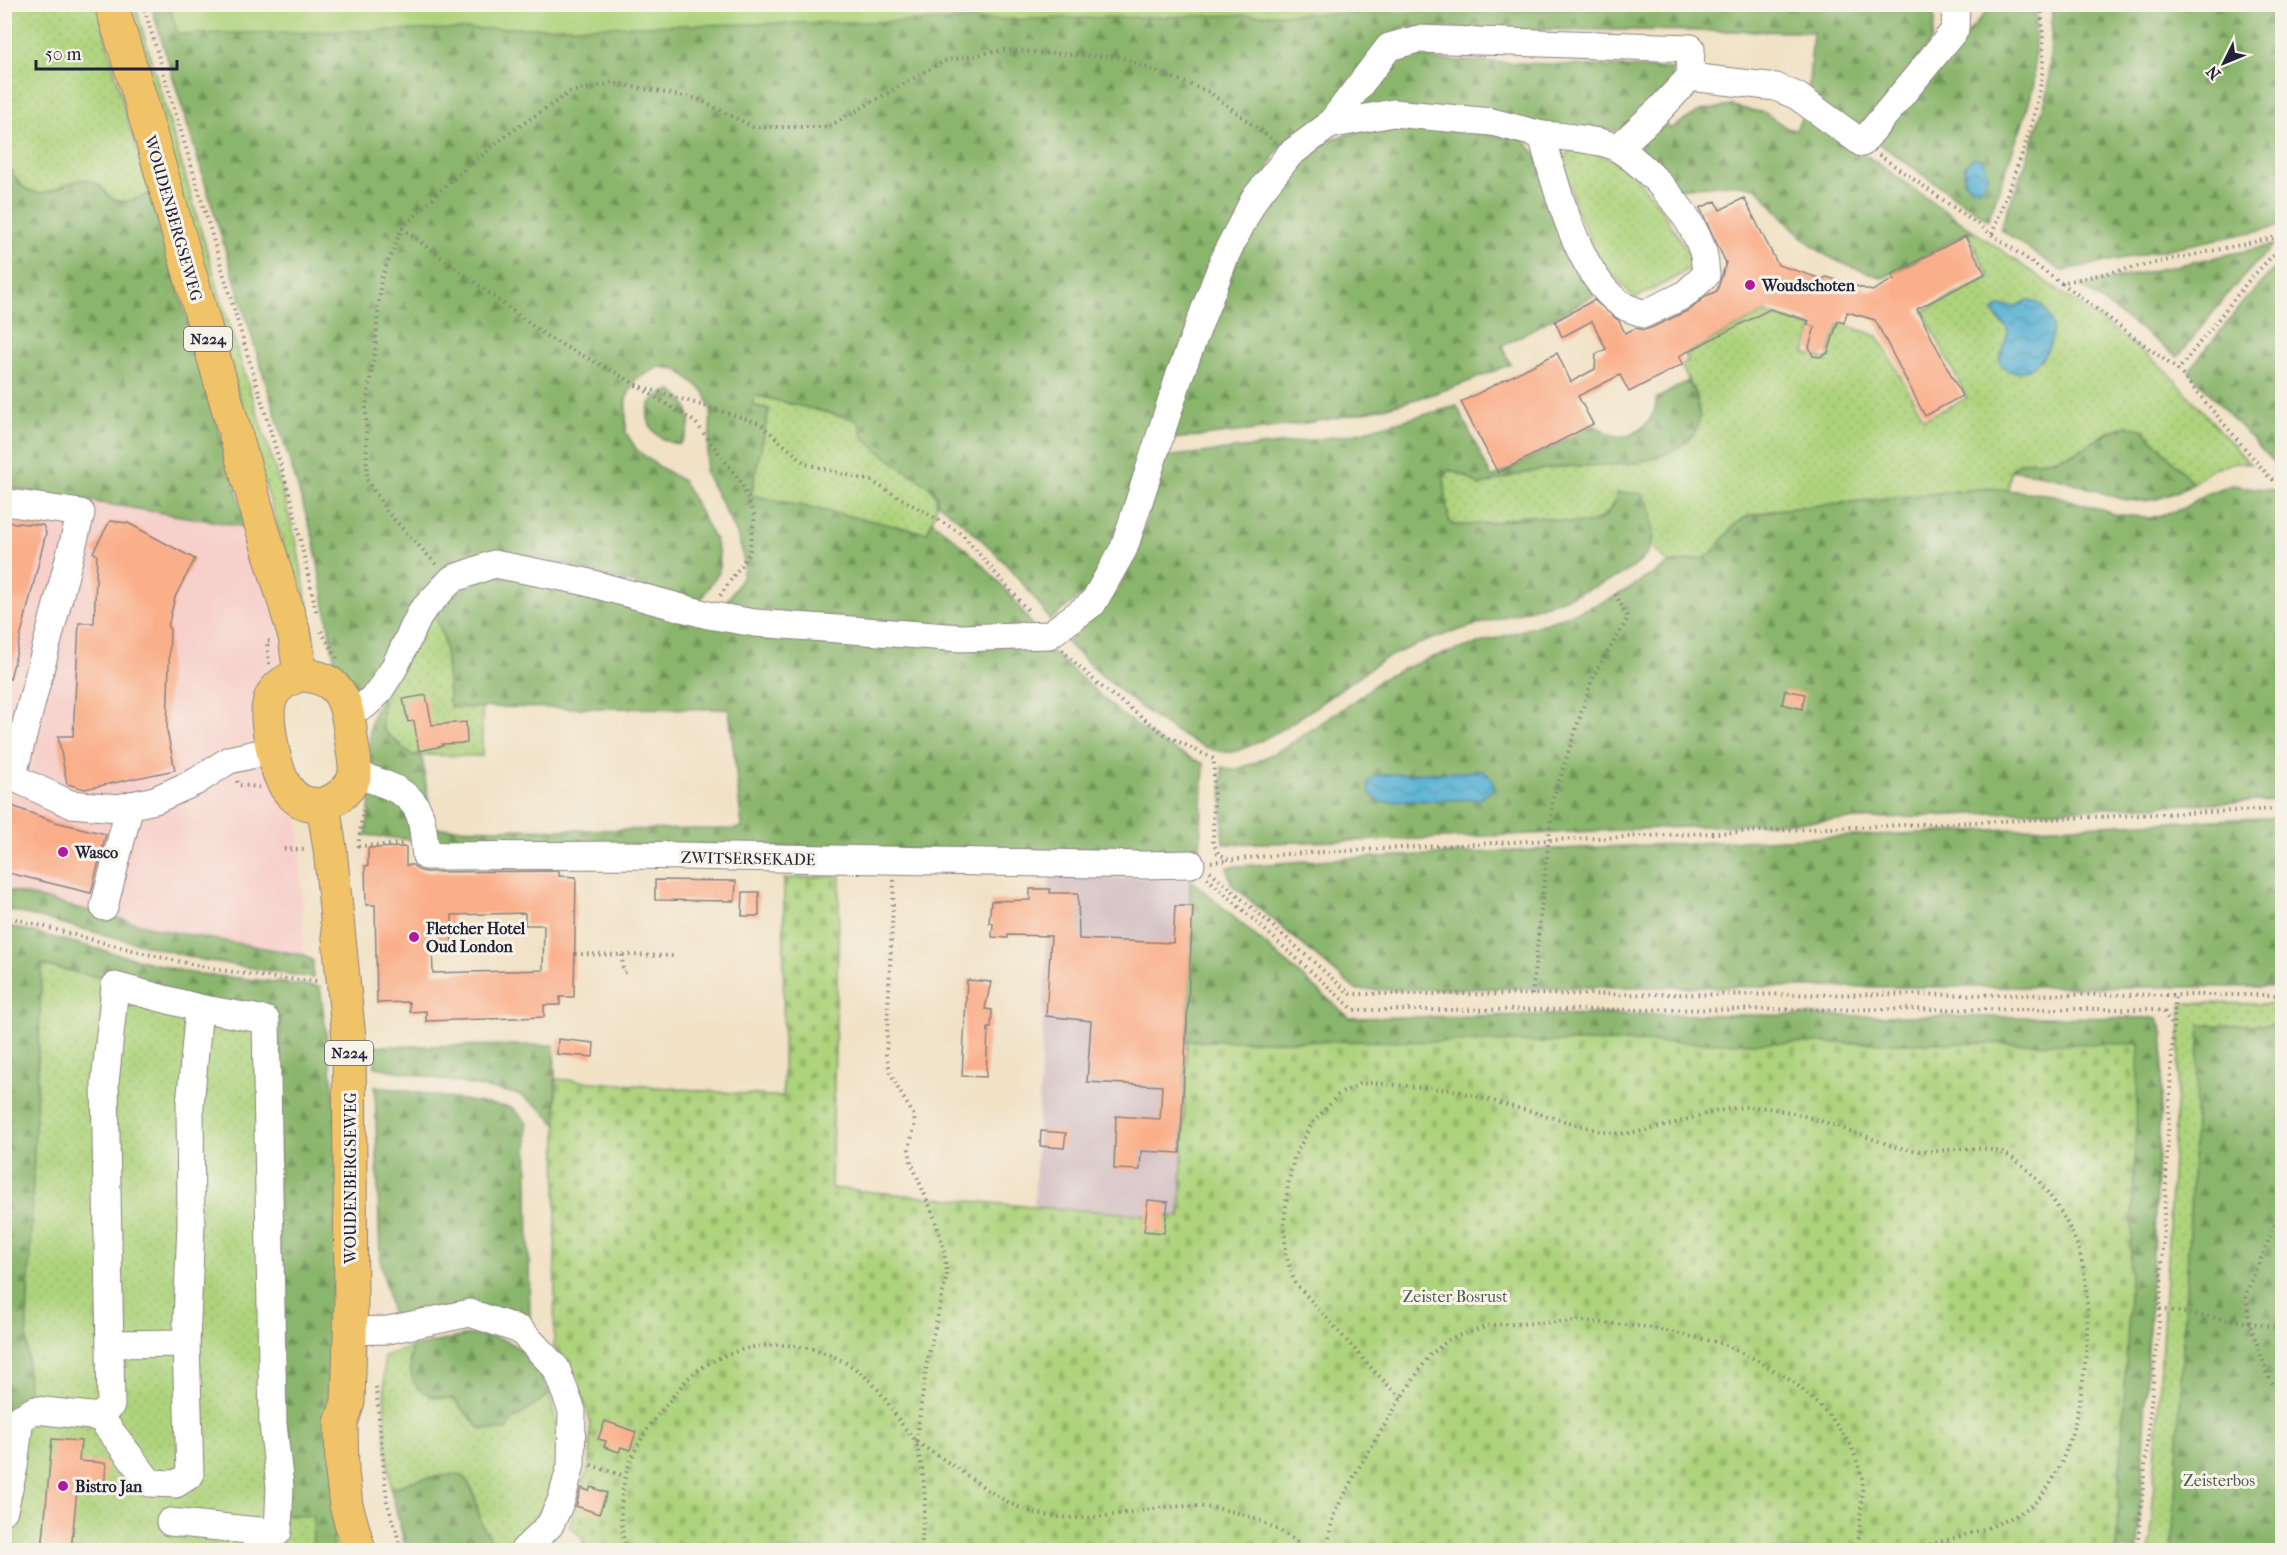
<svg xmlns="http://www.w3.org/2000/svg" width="2287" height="1555" viewBox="0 0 2287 1555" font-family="'IM FELL French Canon',serif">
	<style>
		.built { fill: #f7d0cb }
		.industrial { fill: #d2bec2 }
		.green { fill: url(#green-dots); stroke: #687a5c; stroke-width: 1.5; fill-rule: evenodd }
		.forest { fill: url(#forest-firs); stroke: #566c54; stroke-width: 1.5; fill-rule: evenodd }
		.cemetery { fill: url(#cemetery-stones); stroke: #687a5c; stroke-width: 1.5 }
		.pitch { fill: #add37c; stroke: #687a5c; stroke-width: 1.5 }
		.water { fill: url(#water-waves); stroke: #3c6987; stroke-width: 1.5 }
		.building { fill: #faae89; fill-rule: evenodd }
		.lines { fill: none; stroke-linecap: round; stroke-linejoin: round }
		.minor-casing { stroke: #8a8280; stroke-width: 29 }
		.major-casing { stroke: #8a8280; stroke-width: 35 }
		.path { stroke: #8a8280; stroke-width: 4; stroke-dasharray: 1.5 4.5; stroke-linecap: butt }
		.minor { stroke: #fff; stroke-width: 27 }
		.major { stroke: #f1c369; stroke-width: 33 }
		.poi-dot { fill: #b5179e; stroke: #f7f3e8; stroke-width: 2 }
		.labels { text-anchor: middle; stroke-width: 6; stroke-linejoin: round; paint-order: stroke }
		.shield { fill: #f7f3e8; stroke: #62616f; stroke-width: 1.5 }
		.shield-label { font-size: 15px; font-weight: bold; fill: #22223b }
		.street-label { font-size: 16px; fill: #22223b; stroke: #f7f3e8 }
		.poi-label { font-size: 16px; font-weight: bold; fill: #22223b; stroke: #f7f3e8; text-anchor: start }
		.park-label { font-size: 16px; fill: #4c574e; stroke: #f7f3e8 }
	</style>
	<defs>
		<pattern id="green-dots" width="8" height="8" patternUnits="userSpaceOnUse" patternTransform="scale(1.5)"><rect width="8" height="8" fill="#add37c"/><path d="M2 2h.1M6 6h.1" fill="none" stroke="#95b56c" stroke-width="1.8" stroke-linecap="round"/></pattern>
		<pattern id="forest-firs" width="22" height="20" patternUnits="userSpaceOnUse" patternTransform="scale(1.5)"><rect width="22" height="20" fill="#8ab56c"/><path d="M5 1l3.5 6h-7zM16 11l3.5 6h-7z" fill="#70935a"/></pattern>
		<pattern id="cemetery-stones" width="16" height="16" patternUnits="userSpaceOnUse" patternTransform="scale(1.5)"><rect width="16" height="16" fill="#add37c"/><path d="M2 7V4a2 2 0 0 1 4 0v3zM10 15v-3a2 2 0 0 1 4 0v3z" fill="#95b56c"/></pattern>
		<pattern id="water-waves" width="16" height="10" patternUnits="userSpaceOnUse" patternTransform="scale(1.5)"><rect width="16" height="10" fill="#55b0d3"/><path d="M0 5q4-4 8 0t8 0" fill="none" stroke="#468fac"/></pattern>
	</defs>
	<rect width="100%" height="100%" fill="#f7f3e8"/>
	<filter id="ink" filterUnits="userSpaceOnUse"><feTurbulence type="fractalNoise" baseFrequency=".0167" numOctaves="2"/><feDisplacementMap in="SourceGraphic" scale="12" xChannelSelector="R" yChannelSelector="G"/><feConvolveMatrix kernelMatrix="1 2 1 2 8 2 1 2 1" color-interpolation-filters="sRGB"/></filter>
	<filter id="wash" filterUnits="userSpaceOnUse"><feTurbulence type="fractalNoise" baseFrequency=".008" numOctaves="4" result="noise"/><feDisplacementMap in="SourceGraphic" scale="24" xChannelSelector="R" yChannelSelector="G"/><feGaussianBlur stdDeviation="1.35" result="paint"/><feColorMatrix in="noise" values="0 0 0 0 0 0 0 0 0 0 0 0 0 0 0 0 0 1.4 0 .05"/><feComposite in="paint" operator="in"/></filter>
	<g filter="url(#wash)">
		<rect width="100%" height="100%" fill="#f1e2c6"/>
		<path class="built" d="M4,487L247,527L290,669L266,695L298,804L304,955L167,931L5,889Z"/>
		<path class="industrial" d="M1050,876L1190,879L1187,1041L1181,1217L1034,1208Z"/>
		<g class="green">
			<path d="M5,5H97L127,117L151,193C99,218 113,179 82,180C63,181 49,200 28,190C17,185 12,170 5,162Z"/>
			<path d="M121,5H135L221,299L283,494L297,545L316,654Z"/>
			<path d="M1570,148L1601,155L1628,168L1658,204L1695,264L1678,276L1635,298L1600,261L1574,205L1570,186L1563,165Z"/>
			<path d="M1975,232L2098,318L2166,370L2250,464L2242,462L2213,468L2193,483L2144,430L2108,432L2079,451L2045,461L2020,462L2011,470L2008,490L1989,488L1821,505L1776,510L1748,516L1734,525L1716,549L1706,558L1669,564L1651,545L1654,537L1615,502C1609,513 1600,521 1586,524C1568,527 1549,518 1531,516C1506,515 1476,533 1451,524L1448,517L1444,478L1449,470L1466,476L1479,486L1518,473L1559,467L1638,463L1698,399L1681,365L1688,361L1684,355L1765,312L1813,328L1805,353L1827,360L1839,323L1878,336L1924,419L1967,398L1923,311L1990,277L1967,233ZM2028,300L2043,358L2030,368L1999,361L2008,333L2007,328L1996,317Z"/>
			<path d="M754,395L858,420L863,436L932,489C942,502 933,519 927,533L751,495L769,409L752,405Z"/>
			<path d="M434,612L444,639L450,707L482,708V756L412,755L386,733L382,726L383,697Z"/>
			<path d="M4,925L190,973L320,987L345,1550H5Z"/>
			<path d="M2182,1003L2282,1004V1550H2150Z"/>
			<path d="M411,1347L409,1361L430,1397L453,1399L481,1429L507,1430L511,1421L550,1394L560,1446L556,1482L548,1503L517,1537L497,1549L483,1528L472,1488L419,1479L391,1489L385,1432L384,1356Z"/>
		</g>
		<g class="forest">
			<path d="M1929,4L1935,19L1932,40L1861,131L1808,94L1813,32L1398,28L1402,46L1414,55L1439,60L1673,69L1672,84L1618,132L1597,128L1316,121L1295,133L1274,155L1122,522L1092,587L1050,620C1019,574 982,536 937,503V496L932,489L874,448L863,436L858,420L755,395L752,405L769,409L751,495L927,533L932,521C971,550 1005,585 1032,625L987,630L723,607L742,578L744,565L742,550L736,532L705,472L710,432L711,409L704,392L684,374L676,369L659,367L636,379L626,399V433L637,450L655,464L683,481L714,538L719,553V572L699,602L537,557L477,556L382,670L352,697L339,687L314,541L151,5Z"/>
			<path d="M2053,5H2282V226L2061,271L2000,229L2026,162L2048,92Z"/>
			<path d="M1989,9L2036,13L2034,84L2026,113L1988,220L1874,140Z"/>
			<path d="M1732,106L1765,113L1787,128L1796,130L1804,112L1975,232L1967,233L1883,278C1864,271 1844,266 1826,255C1799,238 1777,210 1756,187L1728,184L1677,189L1637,144L1661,120L1670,129L1702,110Z"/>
			<path d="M1389,125L1522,138L1535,153L1597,294L1502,346L1510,364C1401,415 1288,428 1171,439L1181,406L1239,255L1267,203L1305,156L1332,139L1366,129Z"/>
			<path d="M4,162C12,170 17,185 28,190C49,200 63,181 82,180C113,179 99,218 151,193L247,527L5,487Z"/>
			<path d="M2273,245L2230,291L2178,357L2081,286Z"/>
			<path d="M2282,261V472L2189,371L2243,302Z"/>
			<path d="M1688,381C1700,403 1707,425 1685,443C1647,471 1604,463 1560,467C1532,470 1506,477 1479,486L1466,476L1449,470L1444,478L1448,517L1451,524L1456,525C1473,526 1491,523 1507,520C1515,519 1523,516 1530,516C1562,518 1607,541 1617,493H1640C1649,502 1651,509 1652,521C1654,536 1652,551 1640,562C1627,574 1600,585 1584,591C1521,616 1452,627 1390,656C1375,663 1363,674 1349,683C1321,703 1293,724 1262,740C1253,744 1242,751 1232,752C1188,756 1096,672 1065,641L1069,640C1087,623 1108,607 1120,585C1142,546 1152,499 1165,457L1305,441L1353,434L1457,406L1492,478L1594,425C1601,429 1609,434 1616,436C1636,440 1657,418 1656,399Z"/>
			<path d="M671,391C686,398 693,415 688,430C687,435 682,440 680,444C643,442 635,395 671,391Z"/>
			<path d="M2127,425L2144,430L2193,483C2136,517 2117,495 2061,479C2045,474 2027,473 2011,470L2020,462C2040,461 2062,460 2080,450C2096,441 2109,431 2127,425Z"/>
			<path d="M2231,485L2282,491V800L1421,839L1223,844L1222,767L1234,770L1257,762L1287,746L1361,696L1380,680L1398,671L1430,658L1556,620L1611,599L1669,564L1706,558L1716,549L1734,525L1748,516L1776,510L1821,505L1989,488L2054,495L2114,514L2150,518L2182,509L2206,494ZM1484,771L1479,799H1466L1464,772Z"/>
			<path d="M495,574L549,582L649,612L1046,646L1121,714L1166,746L1204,764L1200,853L440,843L366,835C368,817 371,800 371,783C372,755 362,719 383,697L382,726L386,733L412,755L422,756L432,828L571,830L735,829L742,827L729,709L450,707L444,639L434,612L444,598Z"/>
			<path d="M2282,817V987H1603L1356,990L1231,884L1227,867L1332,859Z"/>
			<path d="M1190,879L1350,1018L1612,1014L2158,1018L2164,1034L2138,1550H2116L2128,1322L2138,1044L1187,1041Z"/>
			<path d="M4,889L167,931L304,955L313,961V978L203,960L5,909Z"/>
			<path d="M5,925L190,973L320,987L339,1130L342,1538L332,1539L333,1550H312L314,1516L285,1515L278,1425L280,1017L42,965L27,1323L28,1402L5,1483Z"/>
			<path d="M2200,1025H2282V1550H2172Z"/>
			<path d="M554,1045L557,1125L539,1107L518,1094L375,1067V1046Z"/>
			<path d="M375,1086L513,1108L527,1123L530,1325C498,1293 434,1313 393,1319L380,1259Z"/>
			<path d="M469,1335C517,1335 531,1354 550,1394L511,1421L507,1430L481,1429L453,1399C416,1396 407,1385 411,1347Z"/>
			<path d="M459,1474C477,1485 474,1506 482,1524C486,1533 492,1541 497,1549L406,1550L391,1489L419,1479Z"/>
		</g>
		<path class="cemetery" d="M840,875L831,1188L1034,1207L1180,1217L1187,1041L2139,1044L2128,1322L2116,1550H583V1538L569,1526L590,1463V1420L581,1392L567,1364L554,1347L557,1125L556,1079L783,1097L784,879Z"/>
		<path class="pitch" d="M169,5L1808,4V5L178,34Z"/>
		<g class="water">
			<path d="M1973,158L1982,159C1988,171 1990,178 1981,189L1971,188L1964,180L1965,166Z"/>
			<path d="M2028,300C2036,300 2043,306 2047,312C2070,347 2016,394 1999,361L2008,333L2007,328L1993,312L1999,306H2017Z"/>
			<path d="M1484,771L1493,779L1494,789L1479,799L1379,802L1369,792L1368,782L1377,775Z"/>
		</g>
		<g id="blocks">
			<g class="building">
				<path d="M1744,198L1778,265L1822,279L1827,277L1872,291L1894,279L1892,274L1965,236L1985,274L1917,309L1962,396L1925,416L1875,320L1847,312L1844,323L1838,321L1828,353L1820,357L1813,356L1809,347L1815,327L1807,324L1809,321L1770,309L1679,356L1683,364L1629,392L1620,375L1578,396L1593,424L1498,473L1461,402L1557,353L1571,382L1595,369L1596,354L1606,349L1592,321L1562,337L1555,321L1594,300L1619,321L1625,333L1636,328L1644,330L1651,328L1691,309L1706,296L1717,291L1726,263L1700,208L1716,201L1720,210Z"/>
				<path d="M110,521L128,523L195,559L175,597L168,627L170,629L167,731L175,770L85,789L67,784L58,736H73L79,623H94L97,555L93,552Z"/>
				<path d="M4,522L43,525L46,533L10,679H4Z"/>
				<path d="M1785,690L1805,694L1802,709L1782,704Z"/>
				<path d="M426,695L432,725L466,722L467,743L442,744L443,746L419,751L414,721L408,722L403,699Z"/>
				<path d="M4,803L55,822L106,834L91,893L4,872Z"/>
				<path d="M406,847V865H413L418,870L426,872L559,871V876L576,877L574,997H560V1005H544V1017L426,1021V1011L410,1012L409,1002L377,1003L375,905H366L365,866H368V848ZM525,913V925H544L543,970L433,973L432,944L452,943V915Z"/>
				<path d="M655,880L736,881L735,901L655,900Z"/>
				<path d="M1030,889H1050V893H1078L1079,939L1173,943L1175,906H1193L1180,1153L1141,1151L1140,1170L1114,1169L1116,1116L1160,1119L1162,1086L1087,1082L1091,1021L1046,1016L1051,936L1008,935V938L992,937L993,923H989L991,901L1030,900Z"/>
				<path d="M743,892H759V916H742Z"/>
				<path d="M967,980L991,982L985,1009L992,1010L991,1028H988L986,1077L962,1076Z"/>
				<path d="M558,1039L594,1043L593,1057L557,1054Z"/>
				<path d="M1041,1131L1066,1133L1064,1148L1040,1146Z"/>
				<path d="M1148,1200L1168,1202L1164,1233L1144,1231Z"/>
				<path d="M605,1421L636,1432L630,1450L621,1447L619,1452L604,1447L606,1441L598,1439Z"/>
				<path d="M52,1439L81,1441L79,1461L106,1463L104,1492L77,1490L71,1551H42Z"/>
				<path d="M591,1487L607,1493L599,1514L576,1506L581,1488L589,1491Z"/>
			</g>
		</g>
	</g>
	<g filter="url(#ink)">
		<use href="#blocks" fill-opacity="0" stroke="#8a8280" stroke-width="1.5"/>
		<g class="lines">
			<g class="minor-casing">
				<g id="minor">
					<path d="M1690,77L1776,87L1797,96L1862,143L1955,30L1956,4"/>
					<path d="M1329,125L1389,47L1418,39L1691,48L1690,77L1660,109L1618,148"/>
					<path d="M1542,135C1560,136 1605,140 1619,149C1651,169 1692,216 1703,252C1705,259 1705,267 1706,275L1684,295L1644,314C1638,311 1632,310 1626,307C1580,283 1554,182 1542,135Z"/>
					<path d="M4,502L81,513L12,778"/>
					<path d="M348,711L365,705L378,693L394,668L421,612L452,579L494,564L582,581L708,615L755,623L961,638L1049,635L1093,603L1124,548L1180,374L1226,254L1255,198L1290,154L1329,125L1393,113L1492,122L1542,135"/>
					<path d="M4,773L70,804L118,808L155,800L197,781L229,760L273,750"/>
					<path d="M355,774C377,782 409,788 419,813C424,825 424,843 426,856L632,855L1144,865L1191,864"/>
					<path d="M104,907L130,805"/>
					<path d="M350,1331L388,1330L470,1313L520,1330L556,1368L572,1411L571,1465L561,1501L550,1525L524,1550"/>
					<path d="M110,1344L186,1343L191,1225L190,1105L199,1008"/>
					<path d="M100,1417L150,1483L176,1484L190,1475L186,1343"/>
					<path d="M4,1510L14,1467L20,1418L35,1410L100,1417L111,1405L105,1083L115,986L199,1008L266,1020L273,1424L280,1487L278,1532L258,1531"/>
					<path d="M170,1522L258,1531L256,1550"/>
				</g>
			</g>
			<g class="major-casing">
				<g id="major">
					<path d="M111,4L138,91L261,524L295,637L300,675"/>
					<path d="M300,675C341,676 347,702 351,737C352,748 356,762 355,773C353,787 337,801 323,804C287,809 277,773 272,746C266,713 261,688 300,675Z"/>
					<path d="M323,804L330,849L349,1038L351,1305L348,1402L341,1423L342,1472L346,1505L359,1550"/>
				</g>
			</g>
			<g class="path">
				<path d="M143,4L292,503L317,615"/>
				<path d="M1879,155L2061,283L2282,236"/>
				<path d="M402,228L549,338L620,375L695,422L741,482L755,517L749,553L720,596"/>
				<path d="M1992,234C2009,187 2031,138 2040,88C2045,63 2043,30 2041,4"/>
				<path d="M2282,246L2250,279L2178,370L2271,479L2282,482"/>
				<path d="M2062,283L2178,370"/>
				<path d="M636,385L759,423L806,464L871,481L961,533L1030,613"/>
				<path d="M436,564L387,512L367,479L366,407L375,349L381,279L402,228L455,177L508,134L570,92L613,83L698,99L753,127H828L944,61L1004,50L1123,58L1209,92L1273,140"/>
				<path d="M321,631L337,658"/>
				<path d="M1062,650L1099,685L1167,736L1214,759L1213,843L1218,853L1229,860L1287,854L1550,840L2282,809"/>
				<path d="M269,664L267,641H270"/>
				<path d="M237,781L238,785L259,787"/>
				<path d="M358,846L405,844"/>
				<path d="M358,847L363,810"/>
				<path d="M284,849L306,850"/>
				<path d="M1211,862L1229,860"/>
				<path d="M1210,871L1350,994L2282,995"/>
				<path d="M1207,878L1354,1010L2155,1009L2164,1012L2173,1027L2160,1309L2137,1550"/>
				<path d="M894,880L886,1054L890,1070L897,1087L913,1114L915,1123L909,1149L911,1162L935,1219L944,1250L947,1274L927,1363L916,1441L923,1475L925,1500L921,1550"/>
				<path d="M4,916C108,943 212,977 319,981"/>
				<path d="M575,954L674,956"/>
				<path d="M622,955L623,972H627"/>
				<path d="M1532,995L1553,799L1593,677L1628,618L1613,590"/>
				<path d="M2174,1023L2175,994"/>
				<path d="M2282,1208L2246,1294L2249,1322L2270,1380L2282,1395"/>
				<path d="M2160,1309L2282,1328"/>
				<path d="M376,1387L387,1502L402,1550"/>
				<path d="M1401,1398L1375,1372L1295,1283L1290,1269L1286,1254L1284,1223L1288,1185L1294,1158L1311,1125L1338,1095L1359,1084L1373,1083L1453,1090L1608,1133C1655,1137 1700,1109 1747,1107C1789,1105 1855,1134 1896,1147C1910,1150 1923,1152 1937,1151C1964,1149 1987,1143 2012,1158C2042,1176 2075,1228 2082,1262C2096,1322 2083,1446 2042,1495C2017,1526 1948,1539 1909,1550"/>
				<path d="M591,1465L624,1476"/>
				<path d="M626,1550C612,1492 628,1450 666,1405C675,1395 683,1382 693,1374C746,1333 823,1335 871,1382C888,1399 898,1423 915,1440C925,1449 938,1455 949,1463C973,1479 998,1500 1026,1510C1076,1526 1111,1514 1160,1508C1217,1501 1263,1515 1308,1550"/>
				<path d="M1327,1550L1333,1516L1358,1469L1401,1398L1430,1355L1451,1338L1492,1325L1581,1321L1647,1327L1721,1343L1755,1359L1795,1383L1828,1414L1851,1445L1863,1479L1858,1550"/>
			</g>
			<use href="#minor" class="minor"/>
			<use href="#major" class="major"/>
		</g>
	</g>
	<g class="poi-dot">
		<circle cx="1750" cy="285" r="6"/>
		<circle cx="63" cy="852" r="6"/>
		<circle cx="414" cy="937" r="6"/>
		<circle cx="63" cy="1486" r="6"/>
	</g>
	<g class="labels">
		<g class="shield">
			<rect x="184" y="327" width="48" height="24" rx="4.5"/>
			<rect x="325" y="1041" width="48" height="24" rx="4.5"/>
		</g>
		<g class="shield-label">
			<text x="208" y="344">N224</text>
			<text x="349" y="1058">N224</text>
		</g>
		<g class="street-label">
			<text transform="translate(174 218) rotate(74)" y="6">WOUDENBERGSEWEG</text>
			<text transform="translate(748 858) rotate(1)" y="6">ZWITSERSEKADE</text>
			<text transform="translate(350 1178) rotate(-90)" y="6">WOUDENBERGSEWEG</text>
		</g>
		<g class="poi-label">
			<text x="1762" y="291">Woudschoten</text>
			<text x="75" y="858">Wasco</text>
			<text x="426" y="934">Fletcher Hotel<tspan x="426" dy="18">Oud London</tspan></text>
			<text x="75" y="1492">Bistro Jan</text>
		</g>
		<g class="park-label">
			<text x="1455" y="1302">Zeister Bosrust</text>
			<text x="2219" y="1486">Zeisterbos</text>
		</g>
	</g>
	<rect width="2287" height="1555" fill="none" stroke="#f7f3e8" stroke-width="24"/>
	<g transform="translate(2224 63) rotate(227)" stroke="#f7f3e8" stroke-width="4.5" paint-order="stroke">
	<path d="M0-4.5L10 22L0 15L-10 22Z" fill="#22223b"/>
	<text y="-9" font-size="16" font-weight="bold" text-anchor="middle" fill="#22223b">N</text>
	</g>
	<path d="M36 60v9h141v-9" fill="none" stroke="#22223b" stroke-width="3"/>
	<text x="45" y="60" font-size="18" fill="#22223b" stroke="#f7f3e8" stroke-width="4.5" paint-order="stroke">50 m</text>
</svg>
